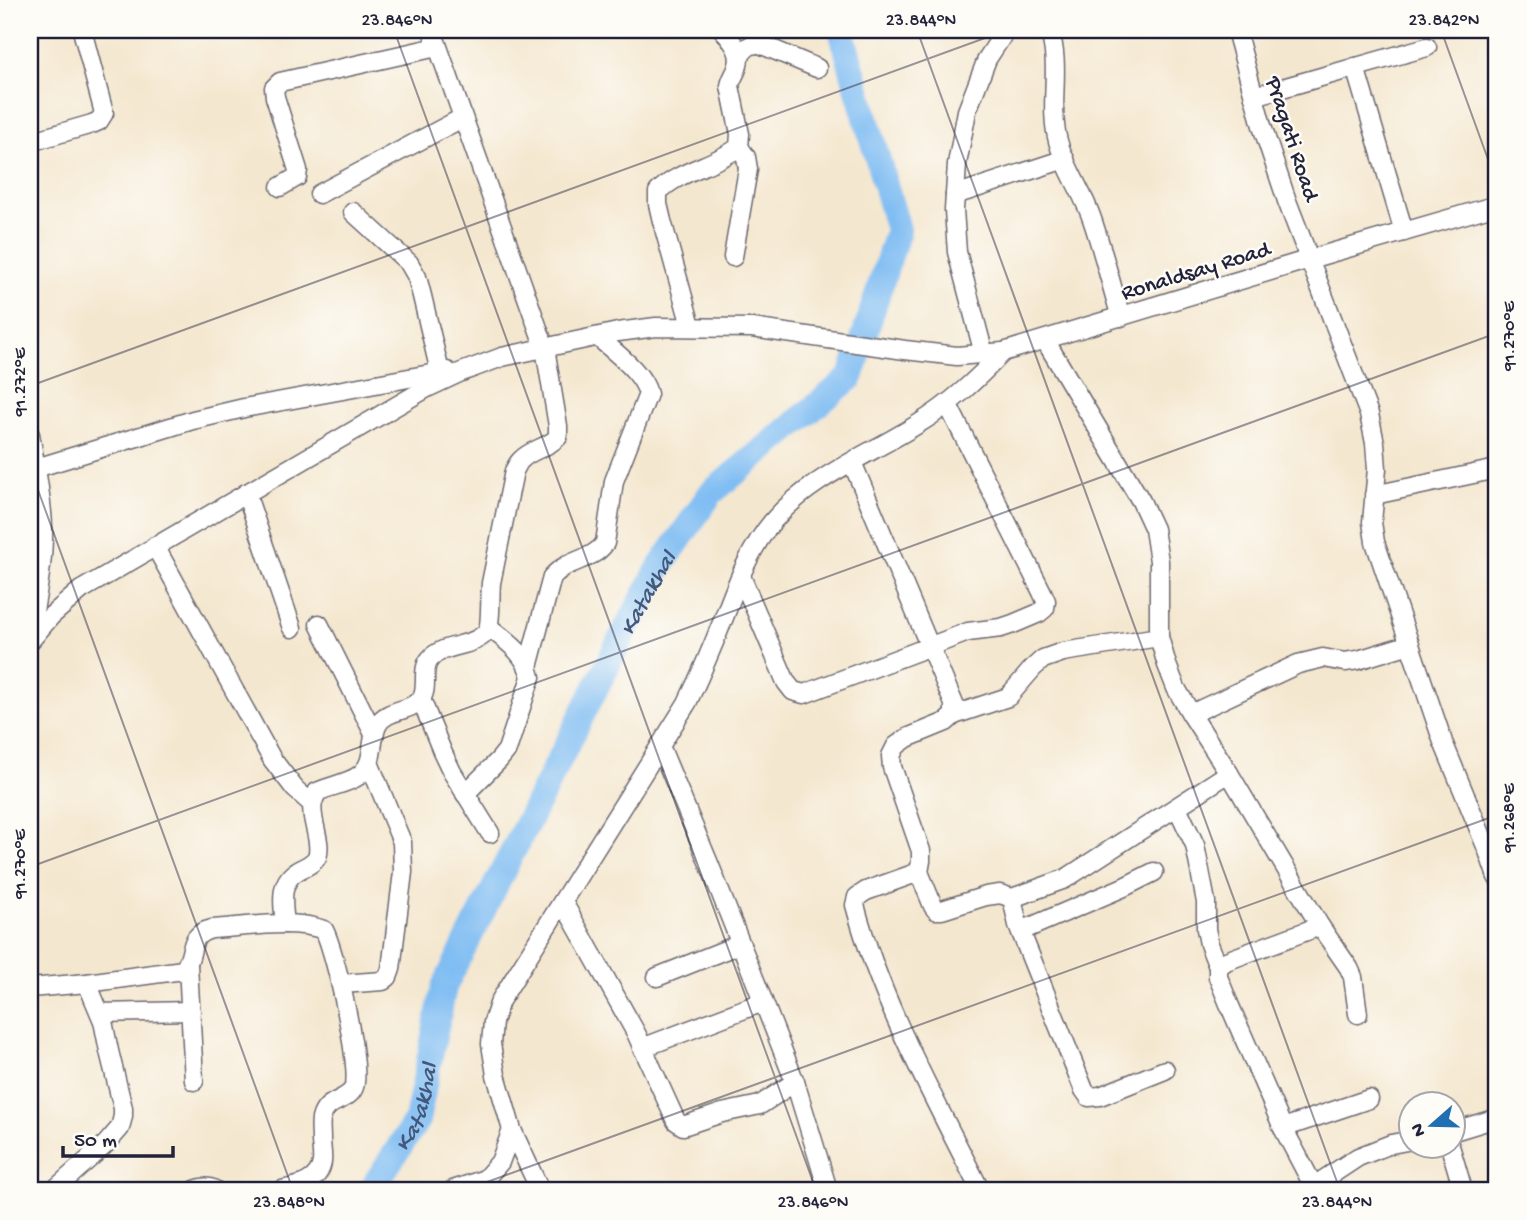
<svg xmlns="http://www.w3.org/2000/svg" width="1527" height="1220" viewBox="0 0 1527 1220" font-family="'Gochi Hand',sans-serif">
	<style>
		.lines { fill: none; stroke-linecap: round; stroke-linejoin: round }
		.river { stroke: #80bdf3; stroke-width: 26 }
		.minor-casing { stroke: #6c676f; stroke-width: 21 }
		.minor { stroke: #fff; stroke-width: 18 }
		.ticks { fill: none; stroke: #22223b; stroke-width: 2; stroke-opacity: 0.45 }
		.labels { text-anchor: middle; stroke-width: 5; stroke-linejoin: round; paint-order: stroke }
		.street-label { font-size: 23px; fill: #22223b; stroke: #fdfcf7 }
		.water-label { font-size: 24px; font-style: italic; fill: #43587b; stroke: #fdfcf7 }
		.neatline { fill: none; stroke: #22223b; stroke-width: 2.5 }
		.ticks-label { font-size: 18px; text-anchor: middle; fill: #22223b }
	</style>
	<rect width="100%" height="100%" fill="#fdfcf7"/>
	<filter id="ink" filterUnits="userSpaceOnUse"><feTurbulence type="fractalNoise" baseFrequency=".0143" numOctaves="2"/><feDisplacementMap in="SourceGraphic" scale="14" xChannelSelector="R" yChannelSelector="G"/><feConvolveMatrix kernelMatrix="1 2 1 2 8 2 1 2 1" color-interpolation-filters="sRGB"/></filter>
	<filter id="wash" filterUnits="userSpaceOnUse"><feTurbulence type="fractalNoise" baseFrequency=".00686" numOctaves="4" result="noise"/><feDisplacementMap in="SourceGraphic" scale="28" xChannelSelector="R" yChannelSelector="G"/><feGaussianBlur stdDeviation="1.57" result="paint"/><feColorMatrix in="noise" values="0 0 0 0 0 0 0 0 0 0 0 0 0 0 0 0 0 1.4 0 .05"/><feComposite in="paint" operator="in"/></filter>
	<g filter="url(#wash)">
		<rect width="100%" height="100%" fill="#f4e7cf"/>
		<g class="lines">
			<path class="river" id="s1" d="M371,1190L417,1120L444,987L617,646L660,567L711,493L851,377L898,230L841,30"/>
		</g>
	</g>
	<g filter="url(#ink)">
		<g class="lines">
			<g class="minor-casing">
				<g id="minor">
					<path d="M1049,30C1062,66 1048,105 1058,141C1065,168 1083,192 1092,219C1103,251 1111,285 1121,317"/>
					<path d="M1236,30L1262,126L1287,201L1369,414L1375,443L1377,469L1372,522L1375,542L1443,742L1488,851L1497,877"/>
					<path d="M739,57C745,49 749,43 760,44L817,68"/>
					<path d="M1355,67L1404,232"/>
					<path d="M1254,96L1427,47"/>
					<path d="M30,142L92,124L99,121L104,113L82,30"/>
					<path d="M280,187L297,177L298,170L275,97L274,88L280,82L437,47"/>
					<path d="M319,194L462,118"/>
					<path d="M955,195L1065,159"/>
					<path d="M353,212L409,263L417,277L422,296L440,372"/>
					<path d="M733,257L748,169L746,157L739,147"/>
					<path d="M691,326L662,221L658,204V192C680,170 714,166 739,147L740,134L730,86C731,78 737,72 738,65C742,51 731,40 723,30"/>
					<path d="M1045,340L1141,501L1154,529L1159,561V637L1167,665L1176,688L1191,714L1229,773L1320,926L1226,961L1218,967V977L1229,1004L1283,1128L1314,1187"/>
					<path d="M984,354L957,252L954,210L957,164L967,111L987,59L1006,30"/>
					<path d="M30,434C35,465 42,496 43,527C44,564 35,601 30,637"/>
					<path d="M852,462L954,704V715L946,722L907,738L896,746L891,756L892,767L921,851V861L919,872L866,891L857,897L855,905C882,1006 934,1097 980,1190"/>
					<path d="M36,468L193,420L244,408L447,371"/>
					<path d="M246,493L292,628"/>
					<path d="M1374,495L1497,469"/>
					<path d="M155,546L272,759L295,789L312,804"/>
					<path d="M741,576L786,682L793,691L804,694L968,632L1001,628L1013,624L1039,613L1045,608L1046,601L1042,592L948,405"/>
					<path d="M319,624L374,734"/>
					<path d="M30,641L51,616L81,590L427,388L459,373L502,357L618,332L656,327L752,328L905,350L957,356L1003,352L1310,259L1497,205"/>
					<path d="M528,667L552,577C568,558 592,562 605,543L614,481L648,394C643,372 614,352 598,337"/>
					<path d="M421,699L442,751L452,772L490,833"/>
					<path d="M1191,714L1298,664L1323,658L1345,662L1358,660L1410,644"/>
					<path d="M954,715L1008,697L1033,668L1043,659L1063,652L1159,637"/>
					<path d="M660,746L710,866L795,1082L828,1190"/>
					<path d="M465,794L499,760L507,750L531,677C526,654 508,642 490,628"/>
					<path d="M1177,807L1195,845L1206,902V929L1209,944L1218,967"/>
					<path d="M919,872L933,906L936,910H942L986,896L1000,894L1012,898L1065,879L1229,773"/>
					<path d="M1012,898L1018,925L1084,1090L1089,1097L1100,1096L1165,1070"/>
					<path d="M563,902L636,1033L676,1121L683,1126L722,1113L760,1105L795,1082"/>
					<path d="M285,924C283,904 278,881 299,870C305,867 313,864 317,857C323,842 309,819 313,802C314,799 316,795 317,792C338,782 367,783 371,755C373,745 373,733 378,724C387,709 409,712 420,700C430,689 420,670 430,659C443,643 475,648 487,631C491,625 490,594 491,583L514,471C515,469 519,461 521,460C531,449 548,448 558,437V426L545,348L432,30"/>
					<path d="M1320,926L1349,968L1353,977L1358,1014"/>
					<path d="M1021,931L1124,887L1154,872"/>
					<path d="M188,964L194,1081"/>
					<path d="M657,977L740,944"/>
					<path d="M341,984L383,981L388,977L391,969L403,872L402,842L370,765"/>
					<path d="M30,988L87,983L183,970C197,955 185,935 212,929C245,927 294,918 324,930C335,950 362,1069 354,1087C348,1103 326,1097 321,1119C320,1125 321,1133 321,1140C321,1147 323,1155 322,1162C319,1182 299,1186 282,1190"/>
					<path d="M100,1013L191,1011"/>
					<path d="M642,1048L763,1002"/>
					<path d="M1283,1128L1369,1099"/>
					<path d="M1454,1131L1497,1118"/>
					<path d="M1450,1146L1463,1190"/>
					<path d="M54,1190L107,1143L120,1128L123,1116V1108L109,1051L103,1021L87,983"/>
					<path d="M195,1190C202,1187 208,1186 215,1190"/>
					<path d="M453,1190L485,1179L500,1162L512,1130"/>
					<path d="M540,1190L512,1130L496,1075L491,1044L493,1022L500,1001L687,703C700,676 712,648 723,620C736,586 749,549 773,521C812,476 869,455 918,424C951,404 977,379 1003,352"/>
					<path d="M1308,1190L1358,1157L1391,1144L1412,1140"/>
				</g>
			</g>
			<use href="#minor" class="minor"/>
		</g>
	</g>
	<path class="ticks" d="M394,30L816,1190M917,30L1340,1190M1441,30L1497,184M30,386L1007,30M30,468L293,1190M30,867L1497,333M465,1190L1497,815"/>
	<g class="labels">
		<g class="street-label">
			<text transform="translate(1294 138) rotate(72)" y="8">Pragati Road</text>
			<text transform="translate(1195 269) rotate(-17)" y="8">Ronaldsay Road</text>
		</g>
		<g class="water-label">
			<text dy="8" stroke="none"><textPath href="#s1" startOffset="663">Katakhal</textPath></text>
			<text dy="8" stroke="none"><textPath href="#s1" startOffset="96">Katakhal</textPath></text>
		</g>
	</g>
	<rect width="1527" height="1220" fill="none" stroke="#fdfcf7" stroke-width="77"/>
	<g transform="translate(1432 1125) rotate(250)"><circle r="33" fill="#fdfcf7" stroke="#a5a5ac" stroke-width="2"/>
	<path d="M0-5L12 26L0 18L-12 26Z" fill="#1f6fb2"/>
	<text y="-10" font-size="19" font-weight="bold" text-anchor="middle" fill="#22223b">N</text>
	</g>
	<path d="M63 1146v10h110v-10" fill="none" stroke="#22223b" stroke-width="3.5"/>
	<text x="74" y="1146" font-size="21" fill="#22223b" stroke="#fdfcf7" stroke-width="5" paint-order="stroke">50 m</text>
	<rect x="38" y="38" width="1450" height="1144" class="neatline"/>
	<g class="ticks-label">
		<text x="397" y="25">23.846°N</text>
		<text x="921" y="25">23.844°N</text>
		<text x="1444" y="25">23.842°N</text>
		<text transform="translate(1508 336) rotate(-90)" y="6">91.270°E</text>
		<text transform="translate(19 382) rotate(-90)" y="6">91.272°E</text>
		<text transform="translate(1508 818) rotate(-90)" y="6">91.268°E</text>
		<text transform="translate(19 864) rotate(-90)" y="6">91.270°E</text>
		<text x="289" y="1207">23.848°N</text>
		<text x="813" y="1207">23.846°N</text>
		<text x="1337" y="1207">23.844°N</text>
	</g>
</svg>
